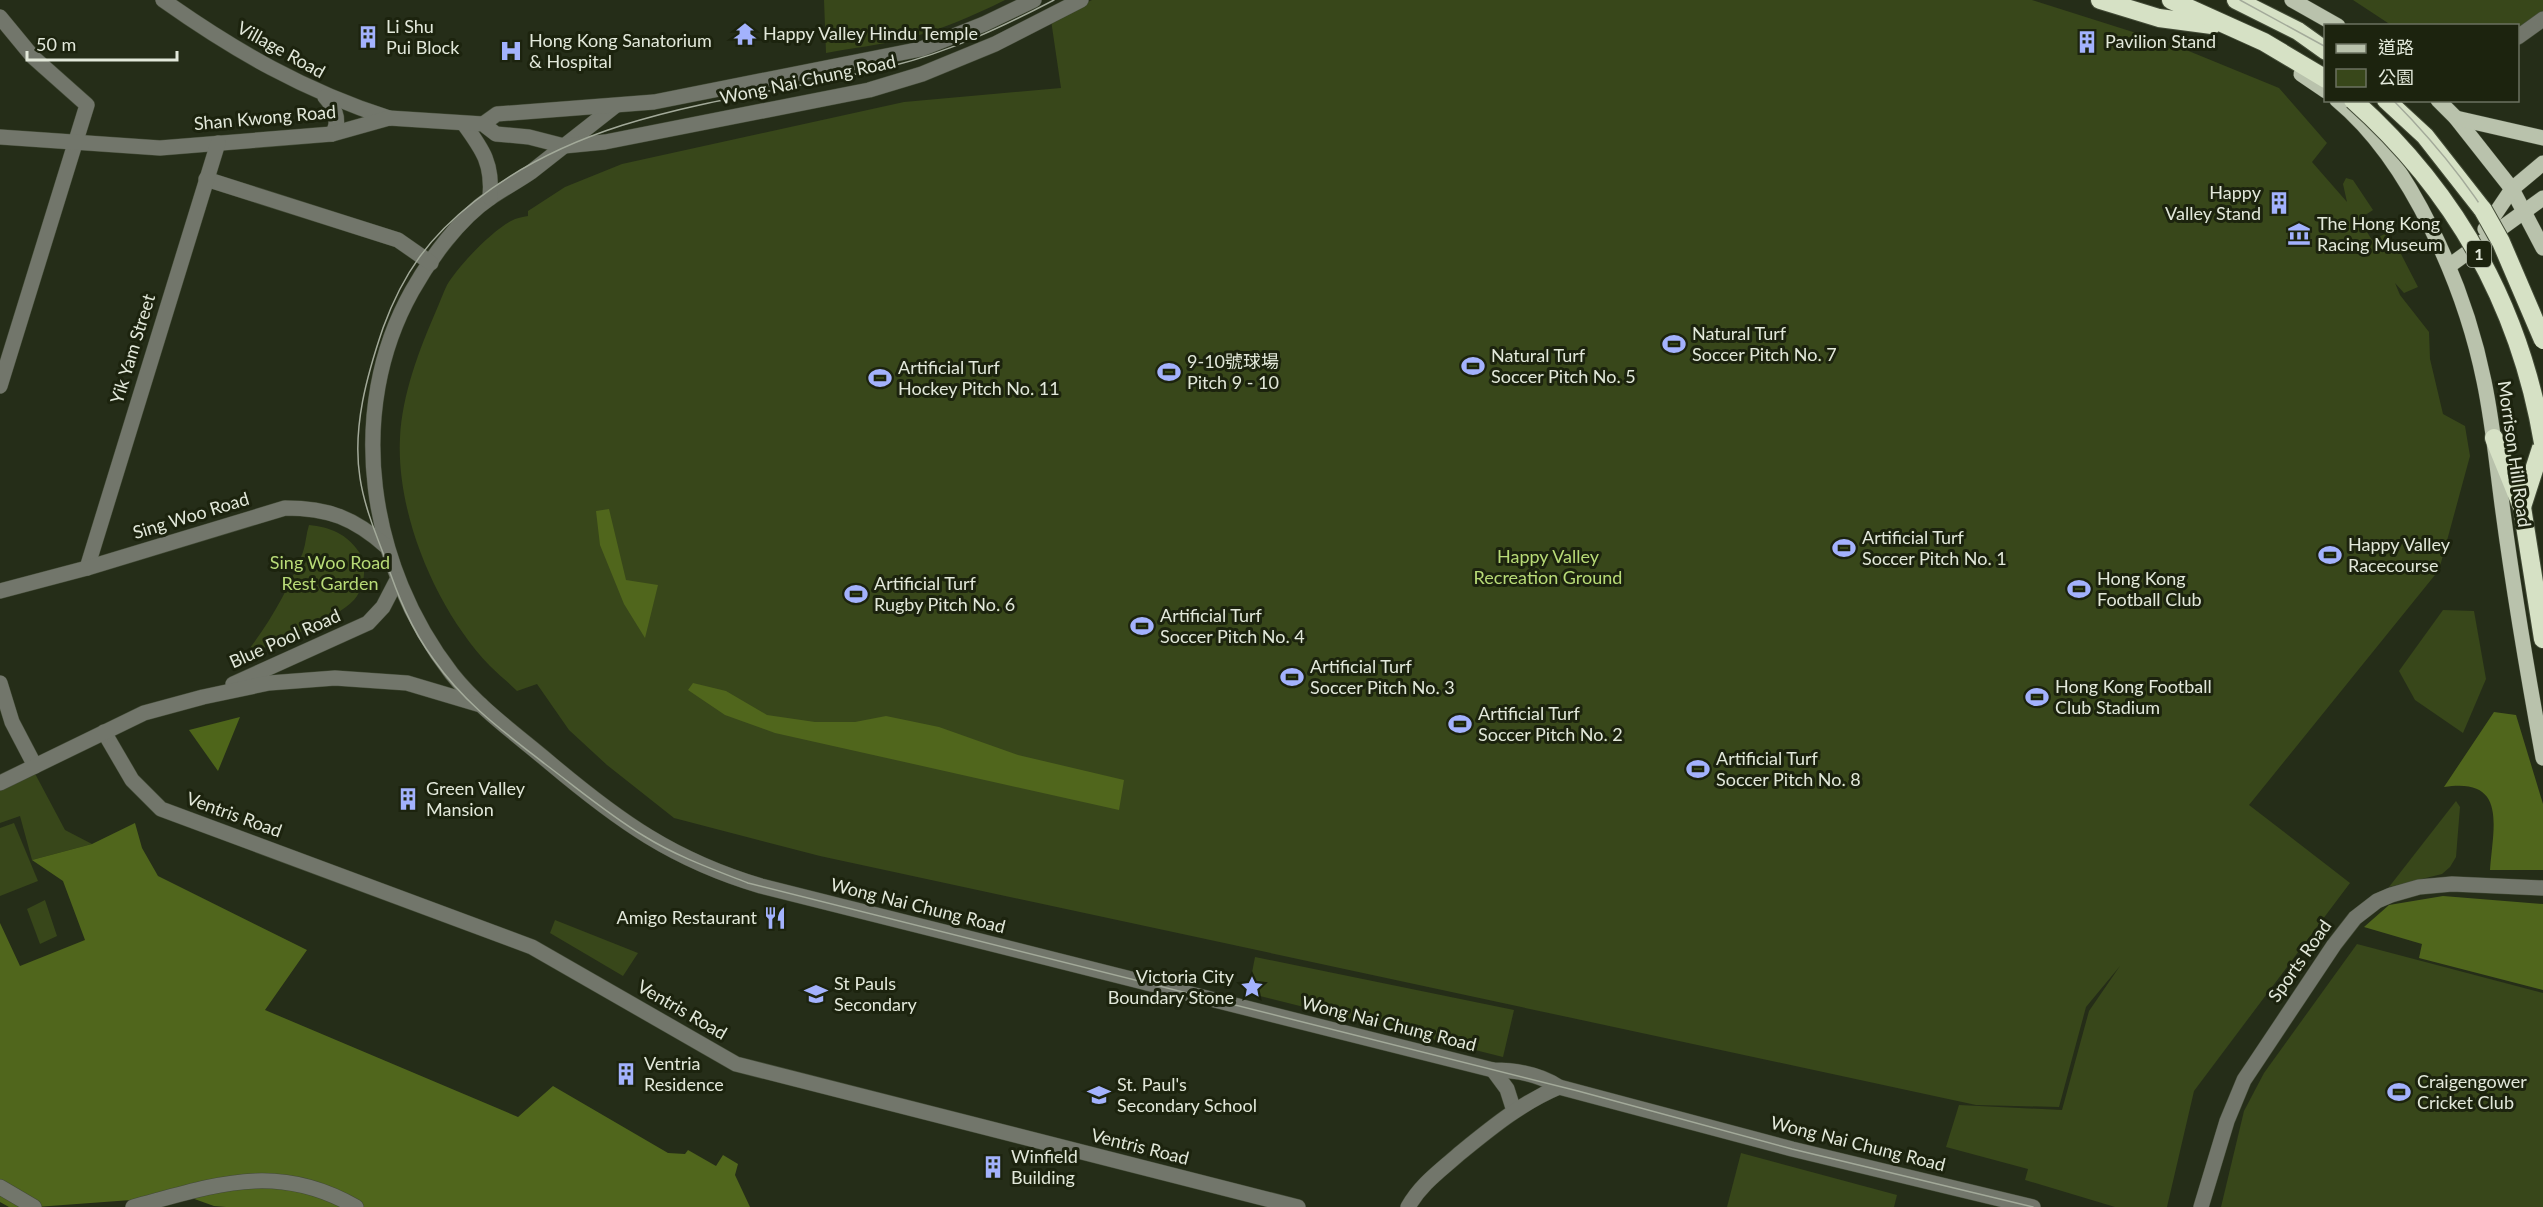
<svg xmlns="http://www.w3.org/2000/svg" width="2543" height="1207" viewBox="0 0 2543 1207" font-family="Lato,'Noto Sans TC',sans-serif">
	<style>
		.green { fill: #38471a }
		.forest { fill: #50661c }
		.water { fill: #4e651a }
		.lines { fill: none; stroke-linecap: round; stroke-linejoin: round }
		.minor-casing { stroke: #434b37; stroke-width: 16 }
		.major-casing { stroke: #434b37; stroke-width: 16 }
		.highway-casing { stroke: #434b37; stroke-width: 20 }
		.minor { stroke: #72766b; stroke-width: 15 }
		.major { stroke: #b9c2ac; stroke-width: 15 }
		.highway { stroke: #d6e1c5; stroke-width: 18 }
		.tram { stroke: #a3aa9a; stroke-width: 1.5 }
		.highway-bridge-casing { stroke: #434b37; stroke-width: 20; stroke-linecap: butt }
		.highway-bridge { stroke: #d6e1c5; stroke-width: 18 }
		.labels { text-anchor: middle; stroke-width: 6; stroke-linejoin: round; paint-order: stroke }
		.shield { fill: #1c230e; stroke: #a7ad9d; stroke-width: 1.5 }
		.shield-label { font-size: 16px; font-weight: bold; fill: #e2e8da }
		.poi-label { font-size: 18px; fill: #e2e8da; stroke: #1c230e; text-anchor: start }
		.street-label { font-size: 18px; fill: #e2e8da; stroke: #1c230e }
		.park-label { font-size: 18px; fill: #b8db77; stroke: #1c230e }
	</style>
	<rect width="100%" height="100%" fill="#252d18"/>
	<g class="green">
		<path d="M824,0H1005C973,16 940,30 905,39C879,45 852,48 826,53Z"/>
		<path d="M1092,0H2032L2174,45L2279,88L2327,143L2312,162L2347,202L2343,184L2346,178L2353,180L2373,210L2359,219L2372,240L2385,234L2394,249L2401,254L2418,287L2404,293L2395,283L2400,295L2429,332L2430,359L2443,414L2465,426L2470,456L2439,570L2249,805L2350,883L2194,1091L2167,1207H2115L2025,1180L2028,1169L1946,1147L1959,1105L2062,1110L2089,1011L2120,966L2086,1007L2059,1107L1976,1105L820,856L674,818L607,765L569,730L537,684L517,691C508,682 499,675 490,666C437,611 396,515 400,438C402,395 419,350 436,311C440,302 443,293 447,285C459,265 491,232 511,221C516,218 523,217 528,216V211L565,187L622,164L904,102L1061,88L1051,20Z"/>
		<path d="M2353,0H2543V11L2518,28V26L2391,25Z"/>
		<path d="M309,525C330,527 347,534 359,552C367,564 365,584 357,596C343,618 269,645 243,657C268,626 289,589 303,552C306,543 306,534 309,525Z"/>
		<path d="M2443,610L2474,611L2486,679L2463,733L2415,700L2399,671Z"/>
		<path d="M32,768L65,830L92,844L32,860L20,816L0,823V782Z"/>
		<path d="M2456,801L2460,807L2456,857L2450,867L2442,874L2389,887Z"/>
		<path d="M14,823L38,881L0,896V828Z"/>
		<path d="M45,900L57,936L40,944L27,909Z"/>
		<path d="M555,920L638,953L623,976L550,933Z"/>
		<path d="M2357,944L2543,993V1207H2221L2244,1111L2264,1073Z"/>
		<path d="M1255,957L1514,1010L1503,1057L1248,993Z"/>
		<path d="M1741,1153L1897,1195L1894,1207H1727Z"/>
	</g>
	<g class="forest">
		<path d="M609,509L626,580L658,585L645,638L624,604L600,545L596,511Z"/>
		<path d="M693,683L726,691L767,715L815,722H855L886,716L939,727L1018,755L1124,780L1119,810L775,733L725,715L688,690Z"/>
		<path d="M2494,712L2516,715L2543,804V870H2490C2493,827 2508,777 2444,787Z"/>
		<path d="M135,823L142,848L158,876L307,950L265,1010L518,1117L553,1086L668,1153L685,1154L688,1150L716,1166L723,1155L738,1164L735,1175L750,1207H226L214,1206L186,1196L36,1207H9L0,1202V923L20,966L85,940L63,881L32,860L92,844Z"/>
		<path d="M2443,896L2543,904V990L2419,958L2422,944L2364,927L2389,905Z"/>
	</g>
	<path class="water" d="M240,717L218,771L189,730Z"/>
	<g class="lines">
		<g class="minor-casing">
			<g id="minor">
				<path d="M163,0C235,51 305,91 389,118"/>
				<path d="M0,17L33,57L87,105L0,386"/>
				<path d="M2518,37L2543,19"/>
				<path d="M325,97C335,108 341,121 332,134"/>
				<path d="M615,106C587,128 559,150 531,172C518,181 503,189 490,198C459,219 430,259 412,291C344,412 369,567 452,674C479,708 517,735 550,763C619,821 673,860 761,886L1493,1070C1517,1070 1539,1074 1559,1087L1792,1149L2033,1207"/>
				<path d="M464,124C483,150 493,164 490,198"/>
				<path d="M483,124L497,114L654,102L921,49L984,24L1034,0"/>
				<path d="M0,137L160,148L332,134L389,118L483,124L496,134L529,137L564,146L605,142L869,90L922,74L995,44L1081,0"/>
				<path d="M206,179L398,240L431,263"/>
				<path d="M87,568L218,143"/>
				<path d="M0,591L87,568L285,508C329,508 354,518 387,547"/>
				<path d="M0,683L12,722L35,766"/>
				<path d="M233,684L368,623L383,607L397,580"/>
				<path d="M104,732L132,780L161,809L532,947L736,1064L1298,1207"/>
				<path d="M0,783L144,713L203,697L269,683L335,678L407,683L481,705"/>
				<path d="M1493,1070L1507,1089L1514,1111"/>
				<path d="M0,1187L34,1207"/>
				<path d="M133,1207C215,1185 276,1161 356,1207"/>
				<path d="M1408,1207C1421,1184 1440,1171 1459,1154C1491,1128 1521,1103 1559,1087"/>
				<path d="M2201,1207L2227,1121L2244,1080L2334,945L2355,918L2377,901L2391,895L2419,887L2452,884L2543,888"/>
			</g>
		</g>
		<g class="major-casing">
			<g id="major">
				<path d="M2292,0L2338,26"/>
				<path d="M2301,74L2326,91"/>
				<path d="M2337,100C2412,162 2465,288 2484,381C2493,424 2497,468 2503,512C2514,594 2528,676 2543,758"/>
				<path d="M2438,100L2456,118L2512,189L2543,248"/>
				<path d="M2456,118L2543,138"/>
				<path d="M2485,229L2512,189L2543,163"/>
				<path d="M2449,266L2543,198"/>
			</g>
		</g>
		<g class="highway-casing">
			<g id="highway">
				<path d="M2100,0L2159,18L2212,25"/>
				<path d="M2171,0L2264,42L2326,79"/>
				<path d="M2236,0L2298,31L2326,51"/>
				<path d="M2386,100L2425,136L2483,210"/>
				<path d="M2494,438L2522,507L2543,639"/>
				<path d="M2522,507L2541,448"/>
			</g>
		</g>
		<use href="#minor" class="minor"/>
		<use href="#major" class="major"/>
		<use href="#highway" class="highway"/>
		<g class="tram">
			<path d="M1054,0C1002,27 949,52 892,66C748,101 596,105 475,201C429,237 403,273 383,328C367,375 352,428 360,478C364,505 375,532 385,558C397,594 411,629 434,660C464,703 504,732 545,764C577,788 609,815 644,836C676,856 712,869 748,883L1578,1091L1792,1149L2033,1207"/>
			<path d="M2240,0L2326,47"/>
			<path d="M2393,100C2458,166 2516,243 2543,333"/>
		</g>
		<g class="highway-bridge-casing">
			<g id="highway-bridge">
				<path d="M2353,100C2456,192 2520,306 2543,443"/>
				<path d="M2483,210L2501,242L2543,340"/>
			</g>
		</g>
		<use href="#highway-bridge" class="highway-bridge"/>
	</g>
	<defs>
		<g id="temple-bare" transform="scale(1.8)"><path d="M0-6L5-2H3V0L6.5 2.5H4V6H1.5V3h-3V6H-4V2.5H-6.5L-3 0V-2H-5Z" fill="#a3b2fd" stroke="#1c230e" stroke-width="2.5" paint-order="stroke"/></g>
		<g id="building-bare" transform="scale(1.8)"><path d="M-4-6H4V6H1V3H-1V6H-4ZM-2.5-4.3h1.7v1.8h-1.7ZM.8-4.3h1.7v1.8H.8ZM-2.5-1h1.7V.8h-1.7ZM.8-1h1.7V.8H.8Z" fill="#a3b2fd" stroke="#1c230e" stroke-width="2.5" paint-order="stroke"/></g>
		<g id="hospital-bare" transform="scale(1.8)"><path d="M-5-5h3v3.5h4V-5h3V5h-3V1.5h-4V5h-3Z" fill="#a3b2fd" stroke="#1c230e" stroke-width="2.5" paint-order="stroke"/></g>
		<g id="museum-bare" transform="scale(1.8)"><path d="M0-6L6-3V-2H-6V-3ZM-5-1h2V3h-2ZM-1-1h2V3h-2ZM3-1h2V3H3ZM-6 4H6V6H-6Z" fill="#a3b2fd" stroke="#1c230e" stroke-width="2.5" paint-order="stroke"/></g>
		<g id="stadium-bare" transform="scale(1.8)"><path d="M0-5a6.5 5 0 1 0 0 10a6.5 5 0 1 0 0-10ZM-3.5-1.8h7v3.6h-7Z" fill="#a3b2fd" stroke="#1c230e" stroke-width="2.5" paint-order="stroke"/></g>
		<g id="restaurant-bare" transform="scale(1.8)"><path d="M-5-6h1v4h1v-4h1v4h1v-4h1v5L-1.5 .5V6h-2V.5L-5-1ZM5-6V6H3V1.5H1.5Q1.5-4 5-6Z" fill="#a3b2fd" stroke="#1c230e" stroke-width="2.5" paint-order="stroke"/></g>
		<g id="sight-bare" transform="scale(1.8)"><path d="M0-6L1.8-2.2L6-1.7L2.9 1.2L3.7 5.4L0 3.3L-3.7 5.4L-2.9 1.2L-6-1.7L-1.8-2.2Z" fill="#a3b2fd" stroke="#1c230e" stroke-width="2.5" paint-order="stroke"/></g>
		<g id="school-bare" transform="scale(1.8)"><path d="M0-5L7-2L0 1L-7-2ZM-4 1L0 2.5L4 1V4Q0 6-4 4Z" fill="#a3b2fd" stroke="#1c230e" stroke-width="2.5" paint-order="stroke"/></g>
	</defs>
	<g fill-rule="evenodd">
		<use href="#temple-bare" x="745" y="34"/>
		<use href="#building-bare" x="368" y="37"/>
		<use href="#building-bare" x="2087" y="42"/>
		<use href="#hospital-bare" x="511" y="51"/>
		<use href="#building-bare" x="2279" y="203"/>
		<use href="#museum-bare" x="2299" y="234"/>
		<use href="#stadium-bare" x="1674" y="344"/>
		<use href="#stadium-bare" x="1473" y="366"/>
		<use href="#stadium-bare" x="1169" y="372"/>
		<use href="#stadium-bare" x="880" y="378"/>
		<use href="#stadium-bare" x="1844" y="548"/>
		<use href="#stadium-bare" x="2330" y="555"/>
		<use href="#stadium-bare" x="2079" y="589"/>
		<use href="#stadium-bare" x="856" y="594"/>
		<use href="#stadium-bare" x="1142" y="626"/>
		<use href="#stadium-bare" x="1292" y="677"/>
		<use href="#stadium-bare" x="2037" y="697"/>
		<use href="#stadium-bare" x="1460" y="724"/>
		<use href="#stadium-bare" x="1698" y="769"/>
		<use href="#building-bare" x="408" y="799"/>
		<use href="#restaurant-bare" x="775" y="918"/>
		<use href="#sight-bare" x="1252" y="987"/>
		<use href="#school-bare" x="816" y="994"/>
		<use href="#building-bare" x="626" y="1074"/>
		<use href="#stadium-bare" x="2399" y="1092"/>
		<use href="#school-bare" x="1099" y="1095"/>
		<use href="#building-bare" x="993" y="1167"/>
	</g>
	<g class="labels">
		<rect class="shield" x="2467" y="241" width="24" height="26" rx="4.5"/>
		<g class="shield-label">
			<text x="2479" y="260">1</text>
		</g>
		<g class="poi-label">
			<text x="386" y="33">Li Shu<tspan x="386" dy="21">Pui Block</tspan></text>
			<text x="763" y="40">Happy Valley Hindu Temple</text>
			<text x="529" y="47">Hong Kong Sanatorium<tspan x="529" dy="21">&amp; Hospital</tspan></text>
			<text x="2105" y="48">Pavilion Stand</text>
			<text x="2261" y="199" text-anchor="end">Happy<tspan x="2261" dy="21">Valley Stand</tspan></text>
			<text x="2317" y="230">The Hong Kong<tspan x="2317" dy="21">Racing Museum</tspan></text>
			<text x="1692" y="340">Natural Turf<tspan x="1692" dy="21">Soccer Pitch No. 7</tspan></text>
			<text x="1491" y="362">Natural Turf<tspan x="1491" dy="21">Soccer Pitch No. 5</tspan></text>
			<text x="1187" y="368">9-10號球場<tspan x="1187" dy="21">Pitch 9 - 10</tspan></text>
			<text x="898" y="374">Artificial Turf<tspan x="898" dy="21">Hockey Pitch No. 11</tspan></text>
			<text x="1862" y="544">Artificial Turf<tspan x="1862" dy="21">Soccer Pitch No. 1</tspan></text>
			<text x="2348" y="551">Happy Valley<tspan x="2348" dy="21">Racecourse</tspan></text>
			<text x="2097" y="585">Hong Kong<tspan x="2097" dy="21">Football Club</tspan></text>
			<text x="874" y="590">Artificial Turf<tspan x="874" dy="21">Rugby Pitch No. 6</tspan></text>
			<text x="1160" y="622">Artificial Turf<tspan x="1160" dy="21">Soccer Pitch No. 4</tspan></text>
			<text x="1310" y="673">Artificial Turf<tspan x="1310" dy="21">Soccer Pitch No. 3</tspan></text>
			<text x="2055" y="693">Hong Kong Football<tspan x="2055" dy="21">Club Stadium</tspan></text>
			<text x="1478" y="720">Artificial Turf<tspan x="1478" dy="21">Soccer Pitch No. 2</tspan></text>
			<text x="1716" y="765">Artificial Turf<tspan x="1716" dy="21">Soccer Pitch No. 8</tspan></text>
			<text x="426" y="795">Green Valley<tspan x="426" dy="21">Mansion</tspan></text>
			<text x="757" y="924" text-anchor="end">Amigo Restaurant</text>
			<text x="1234" y="983" text-anchor="end">Victoria City<tspan x="1234" dy="21">Boundary Stone</tspan></text>
			<text x="834" y="990">St Pauls<tspan x="834" dy="21">Secondary</tspan></text>
			<text x="644" y="1070">Ventria<tspan x="644" dy="21">Residence</tspan></text>
			<text x="2417" y="1088">Craigengower<tspan x="2417" dy="21">Cricket Club</tspan></text>
			<text x="1117" y="1091">St. Paul's<tspan x="1117" dy="21">Secondary School</tspan></text>
			<text x="1011" y="1163">Winfield<tspan x="1011" dy="21">Building</tspan></text>
		</g>
		<g class="street-label">
			<text transform="translate(281 50) rotate(29)" y="6">Village Road</text>
			<text transform="translate(808 80) rotate(-12)" y="6">Wong Nai Chung Road</text>
			<text transform="translate(265 118) rotate(-5)" y="6">Shan Kwong Road</text>
			<text transform="translate(133 349) rotate(-73)" y="6">Yik Yam Street</text>
			<text transform="translate(2514 454) rotate(82)" y="6">Morrison Hill Road</text>
			<text transform="translate(191 516) rotate(-17)" y="6">Sing Woo Road</text>
			<text transform="translate(285 639) rotate(-24)" y="6">Blue Pool Road</text>
			<text transform="translate(234 815) rotate(20)" y="6">Ventris Road</text>
			<text transform="translate(918 906) rotate(14)" y="6">Wong Nai Chung Road</text>
			<text transform="translate(2300 961) rotate(-55)" y="6">Sports Road</text>
			<text transform="translate(682 1010) rotate(30)" y="6">Ventris Road</text>
			<text transform="translate(1389 1024) rotate(14)" y="6">Wong Nai Chung Road</text>
			<text transform="translate(1858 1144) rotate(14)" y="6">Wong Nai Chung Road</text>
			<text transform="translate(1140 1147) rotate(14)" y="6">Ventris Road</text>
		</g>
		<g class="park-label">
			<text x="1548" y="563">Happy Valley<tspan x="1548" dy="21">Recreation Ground</tspan></text>
			<text x="330" y="569">Sing Woo Road<tspan x="330" dy="21">Rest Garden</tspan></text>
		</g>
	</g>
	<rect x="2324" y="24" width="195" height="78" fill="#1c230e" stroke="#6b7260" stroke-width="1.5"/>
	<rect x="2336" y="44" width="30" height="9" fill="#b9c2ac" stroke="#6b7260" stroke-width="1.5"/>
	<text x="2378" y="54" font-size="18" fill="#e2e8da">道路</text>
	<rect x="2336" y="69" width="30" height="18" fill="#38471a" stroke="#6b7260" stroke-width="1.5"/>
	<text x="2378" y="84" font-size="18" fill="#e2e8da">公園</text>
	<path d="M27 51v9h150v-9" fill="none" stroke="#e2e8da" stroke-width="3"/>
	<text x="36" y="51" font-size="18" fill="#e2e8da" stroke="#1c230e" stroke-width="4.5" paint-order="stroke">50 m</text>
</svg>
